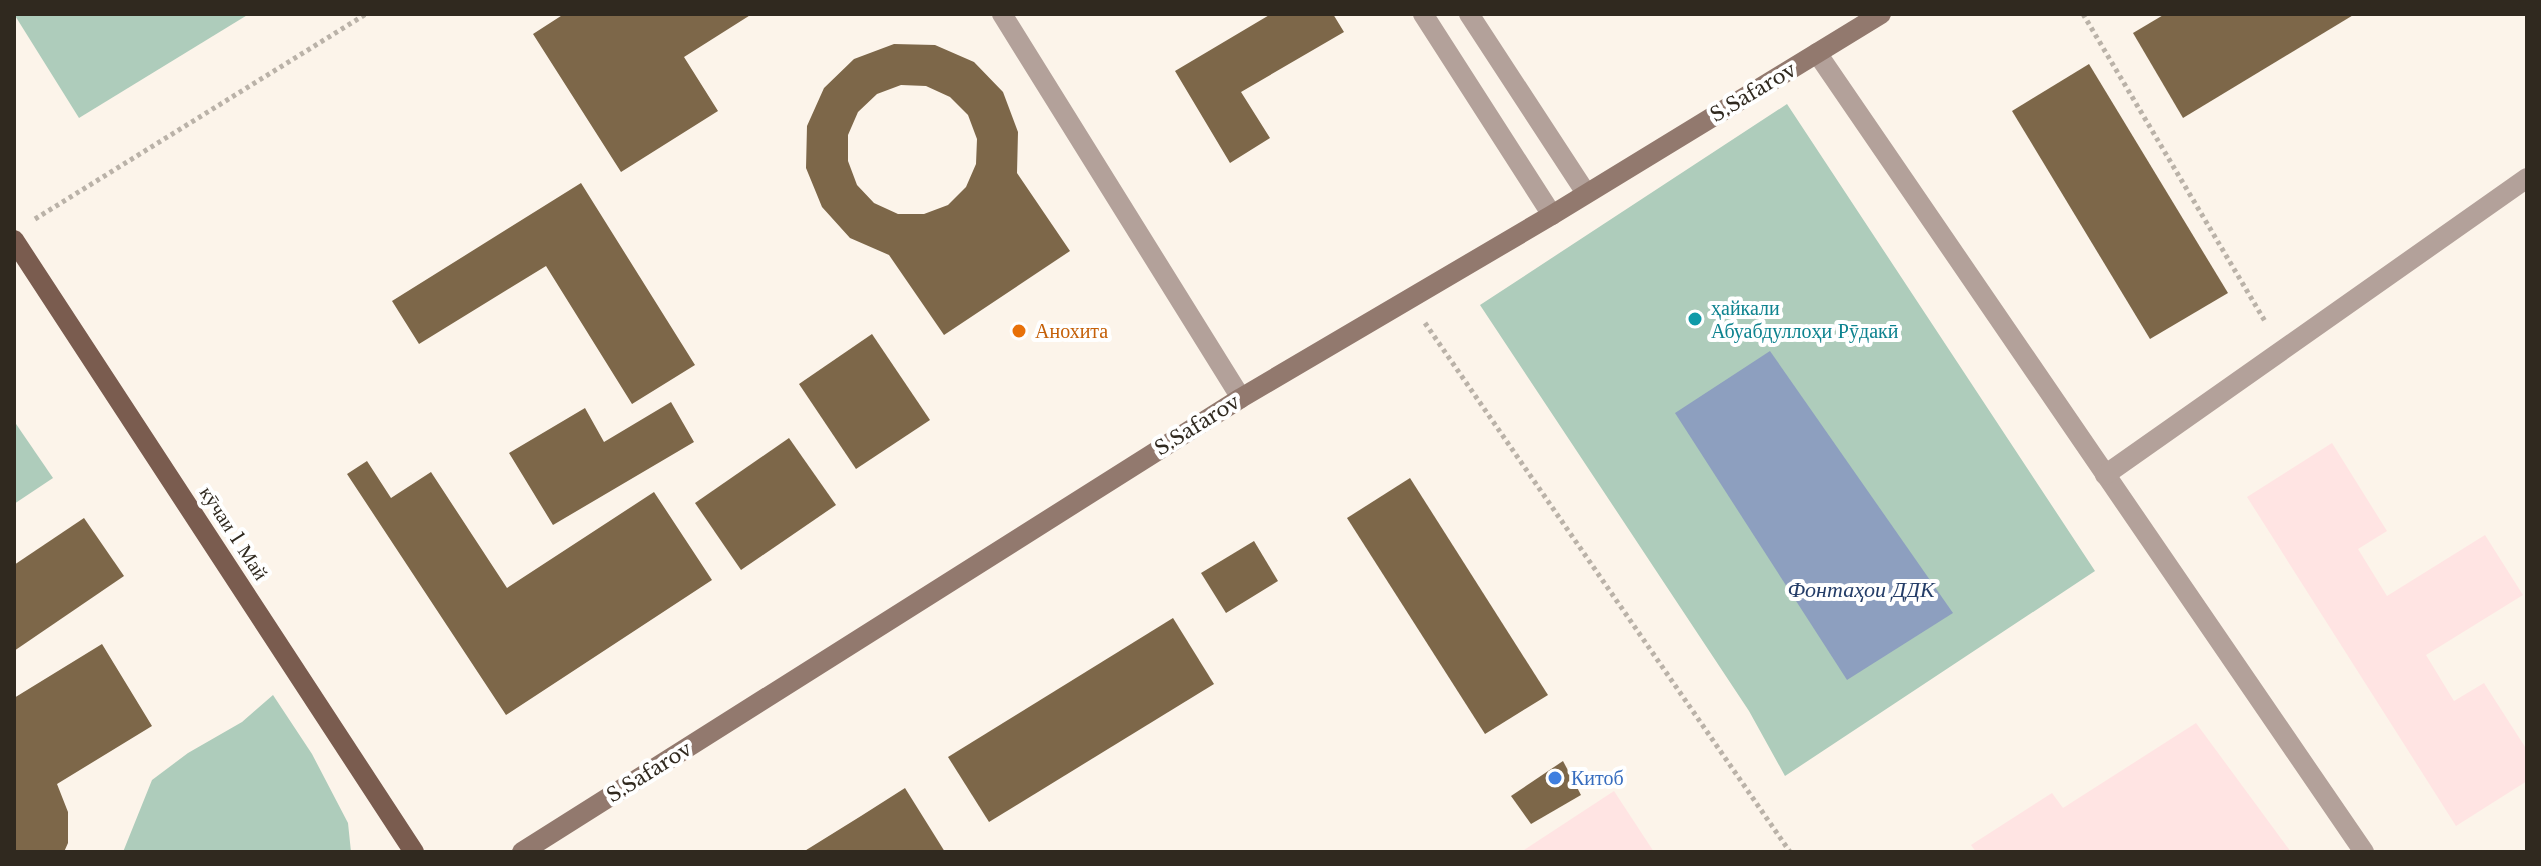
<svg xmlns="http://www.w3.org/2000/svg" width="2541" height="866" viewBox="0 0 2541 866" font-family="'Libre Baskerville',serif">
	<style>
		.education { fill: #ffe4e3 }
		.green { fill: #aeccbb }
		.water { fill: #8d9fbf }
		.building { fill: #7d6749; fill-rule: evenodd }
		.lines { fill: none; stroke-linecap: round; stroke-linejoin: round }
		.path { stroke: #bab2a8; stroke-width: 5; stroke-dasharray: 4 4; stroke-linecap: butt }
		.lane { stroke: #b3a19a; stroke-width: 20 }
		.street { stroke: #b3a19a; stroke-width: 20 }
		.secondary { stroke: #92796e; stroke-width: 20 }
		.primary { stroke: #7a5c4f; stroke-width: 20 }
		.culture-dot { fill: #0f9aa8; stroke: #fff; stroke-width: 3 }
		.food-dot { fill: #e8710a; stroke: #fff; stroke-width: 3 }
		.shop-dot { fill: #3f7fe0; stroke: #fff; stroke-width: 3 }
		.labels { text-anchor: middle; stroke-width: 8; stroke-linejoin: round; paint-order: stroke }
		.street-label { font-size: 20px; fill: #30291f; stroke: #fff }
		.culture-label { font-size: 20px; fill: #0d838f; stroke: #fff; text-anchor: start }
		.food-label { font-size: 20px; fill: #c56008; stroke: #fff; text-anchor: start }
		.shop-label { font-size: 20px; fill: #366cbe; stroke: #fff; text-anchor: start }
		.water-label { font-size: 22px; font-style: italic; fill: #243d68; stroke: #fff }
	</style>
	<rect width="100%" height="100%" fill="#fcf4ea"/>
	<g class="education">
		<path d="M2332,443L2387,531L2358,549L2387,596L2485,535L2523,595L2426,655L2454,701L2484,683L2527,750V781L2456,826L2247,497Z"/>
		<path d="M2196,723L2291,852H1976L1971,845L2052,793L2063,808Z"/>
		<path d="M1614,791L1654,852H1521Z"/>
	</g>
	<g class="green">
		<path d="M14,14H249L79,118Z"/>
		<path d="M1787,104L2095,571L1785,776L1749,711L1480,305Z"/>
		<path d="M14,421L53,478L14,504Z"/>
		<path d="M273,695L312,754L348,823L351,852H123L152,780L188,753L242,722Z"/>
	</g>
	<path class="water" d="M1770,351L1953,613L1847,680L1675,413Z"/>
	<g class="building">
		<path d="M564,14H752L684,57L718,111L621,172L533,34Z"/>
		<path d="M1271,14H1333L1344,32L1241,92L1270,138L1230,163L1175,71Z"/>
		<path d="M2165,14H2355L2183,118L2133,33Z"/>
		<path d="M894,44L935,45L974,62L1003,92L1018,132L1017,173L1070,251L944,335L889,255L850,238L822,207L806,168L807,126L824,88L854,59ZM901,85L926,86L950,97L968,115L977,139L976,164L966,187L948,205L924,214H898L874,203L857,185L848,161V135L858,112L877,94Z"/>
		<path d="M2089,64L2228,293L2150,339L2012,111Z"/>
		<path d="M581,183L695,365L632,404L546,266L419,344L392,301Z"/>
		<path d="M872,334L930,420L856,469L799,384Z"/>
		<path d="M671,402L694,442L553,525L509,453L585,408L604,442Z"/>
		<path d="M789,438L836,505L741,570L695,503Z"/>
		<path d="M367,461L391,498L431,472L507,588L654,492L712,580L506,715L347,474Z"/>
		<path d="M1410,478L1548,695L1485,734L1347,518Z"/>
		<path d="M84,518L124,576L14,651V565Z"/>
		<path d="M1254,541L1278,581L1226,613L1201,573Z"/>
		<path d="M1173,618L1214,684L989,822L948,757Z"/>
		<path d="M102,644L152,726L57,784L68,812V843L64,852H14V698Z"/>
		<path d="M1563,761L1581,795L1531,824L1511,796Z"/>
		<path d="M905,788L945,852H803L861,816Z"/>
	</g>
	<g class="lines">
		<g class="path">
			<path d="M2083,14L2266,323"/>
			<path d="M35,219L366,14"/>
			<path d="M1425,323L1790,852"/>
		</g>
		<g class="lane">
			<path d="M1423,14L1552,215"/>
			<path d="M1469,14L1586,193"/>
			<path d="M1817,53L2364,852"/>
			<path d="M2105,475L2527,178"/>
		</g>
		<path class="street" d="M1002,14L1241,398"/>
		<path class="secondary" d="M522,852L1241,398L1552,215L1881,14"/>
		<path class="primary" d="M14,240L414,852"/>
	</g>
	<circle class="culture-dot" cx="1695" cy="319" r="8"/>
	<circle class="food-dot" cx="1019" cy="331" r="8"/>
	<circle class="shop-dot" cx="1555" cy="778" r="8"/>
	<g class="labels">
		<g class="street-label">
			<text transform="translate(1753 92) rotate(-31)" y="7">S.Safarov</text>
			<text transform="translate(1197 425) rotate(-32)" y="7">S.Safarov</text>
			<text transform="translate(234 533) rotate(57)" y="7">кӯчаи 1 Май</text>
			<text transform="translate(649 772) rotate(-32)" y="7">S.Safarov</text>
		</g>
		<g class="culture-label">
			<text x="1711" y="315">ҳайкали<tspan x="1711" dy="23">Абуабдуллоҳи Рӯдакӣ</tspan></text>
		</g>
		<g class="food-label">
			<text x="1035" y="338">Анохита</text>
		</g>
		<g class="shop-label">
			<text x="1571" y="785">Китоб</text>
		</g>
		<g class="water-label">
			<text x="1861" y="597">Фонтаҳои ДДК</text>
		</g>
	</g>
	<rect width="2541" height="866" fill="none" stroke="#30291f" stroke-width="32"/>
</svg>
